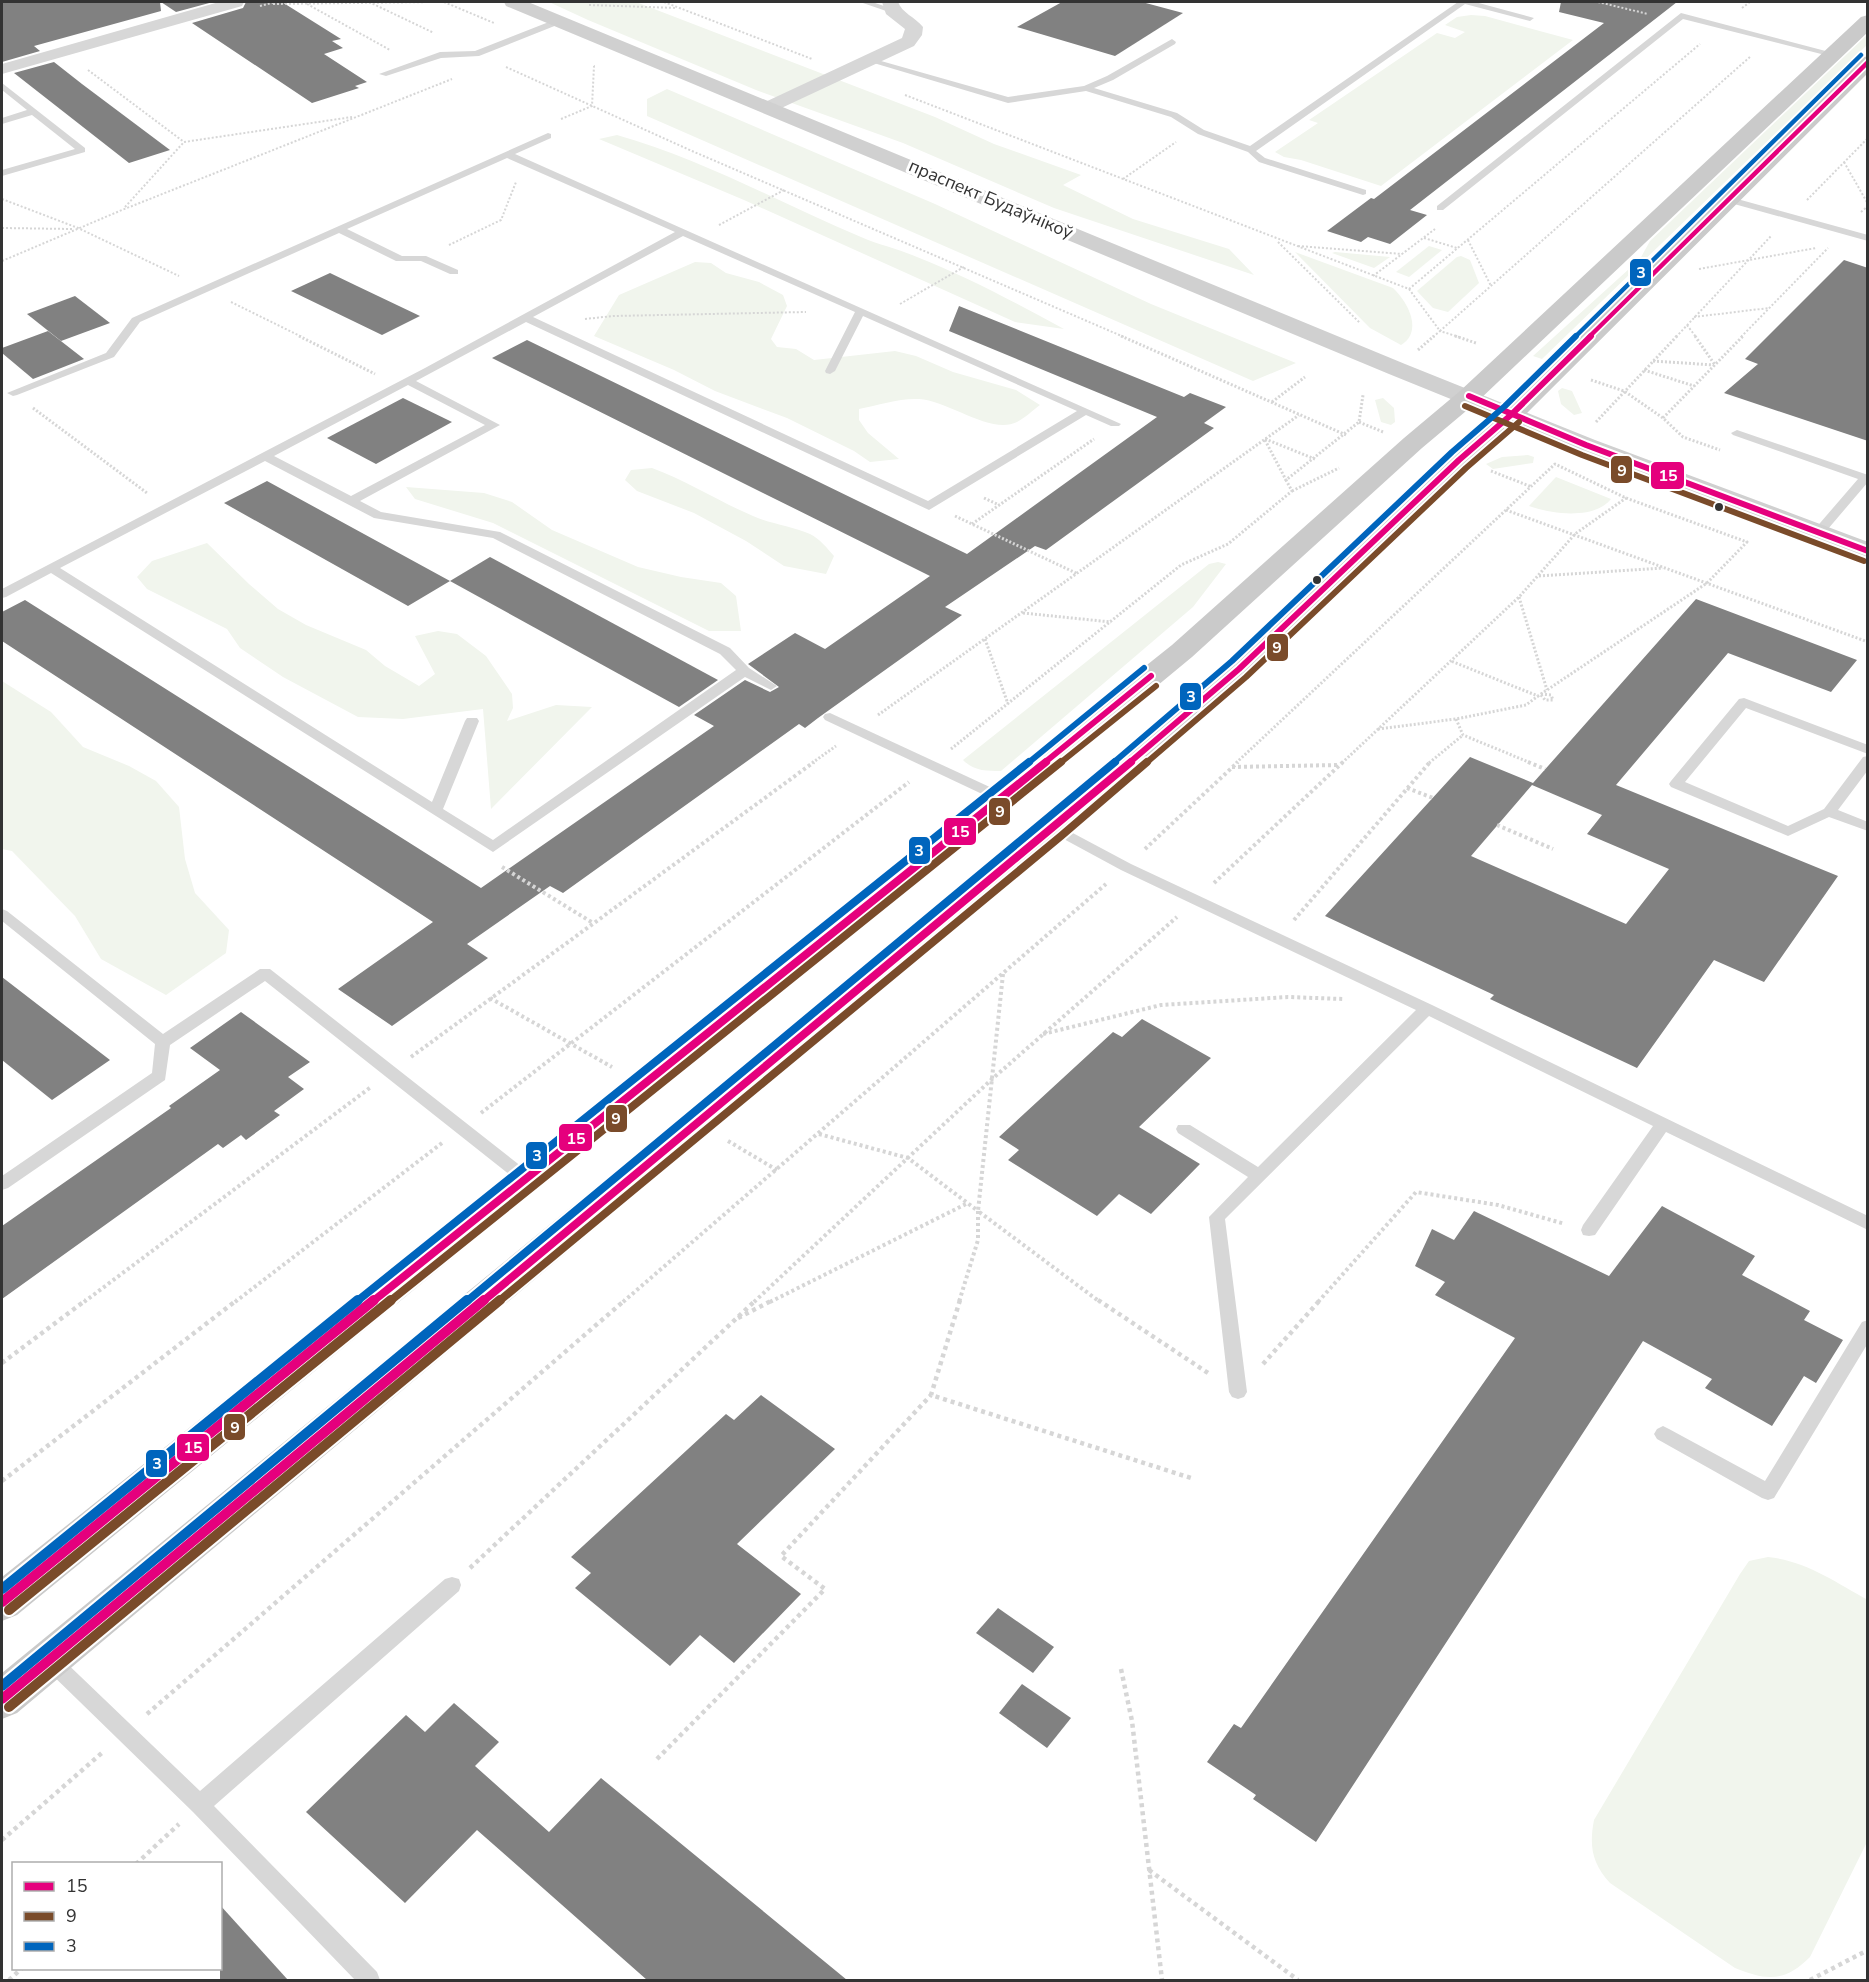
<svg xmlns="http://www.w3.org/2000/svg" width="1869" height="1982" viewBox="0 0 1869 1982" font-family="'Nunito Sans',sans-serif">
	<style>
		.green { fill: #f1f5ed }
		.building { fill: #818181; fill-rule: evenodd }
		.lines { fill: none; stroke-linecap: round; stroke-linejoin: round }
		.path-far3 { stroke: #d6d6d6; stroke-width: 2; stroke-dasharray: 2 2; stroke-linecap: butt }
		.path-far2 { stroke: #d6d6d6; stroke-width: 3; stroke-dasharray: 2 2; stroke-linecap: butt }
		.path-far1 { stroke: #d6d6d6; stroke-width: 4; stroke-dasharray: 3 3; stroke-linecap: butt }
		.path { stroke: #d6d6d6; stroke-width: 4.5; stroke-dasharray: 4 4; stroke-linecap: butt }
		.lane { fill: #d7d7d7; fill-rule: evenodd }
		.street { fill: #d7d7d7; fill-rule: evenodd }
		.secondary { fill: #d0d0d0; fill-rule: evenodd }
		.primary { fill: #cacaca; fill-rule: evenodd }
		.bus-1-far3-casing { stroke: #fff; stroke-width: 8 }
		.bus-1-far2-casing { stroke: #fff; stroke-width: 10 }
		.bus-1-far1-casing { stroke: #fff; stroke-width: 12 }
		.bus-1-casing { stroke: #fff; stroke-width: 14 }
		.bus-2-far2-casing { stroke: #fff; stroke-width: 10 }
		.bus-2-far1-casing { stroke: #fff; stroke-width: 12 }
		.bus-2-casing { stroke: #fff; stroke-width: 14 }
		.bus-3-far3-casing { stroke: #fff; stroke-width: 8 }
		.bus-3-far2-casing { stroke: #fff; stroke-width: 10 }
		.bus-3-far1-casing { stroke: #fff; stroke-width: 12 }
		.bus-3-casing { stroke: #fff; stroke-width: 14 }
		.bus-1-far3 { stroke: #e5007d; stroke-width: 4.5 }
		.bus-1-far2 { stroke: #e5007d; stroke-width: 6 }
		.bus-1-far1 { stroke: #e5007d; stroke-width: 8 }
		.bus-1 { stroke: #e5007d; stroke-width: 10 }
		.bus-2-far2 { stroke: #7a4b2a; stroke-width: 6 }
		.bus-2-far1 { stroke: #7a4b2a; stroke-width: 8 }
		.bus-2 { stroke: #7a4b2a; stroke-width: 10 }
		.bus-3-far3 { stroke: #0065bd; stroke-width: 4.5 }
		.bus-3-far2 { stroke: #0065bd; stroke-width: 6 }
		.bus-3-far1 { stroke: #0065bd; stroke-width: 8 }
		.bus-3 { stroke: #0065bd; stroke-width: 10 }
		.bus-dot { fill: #333; stroke: #fff; stroke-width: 2 }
		.labels { text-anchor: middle; stroke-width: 6; stroke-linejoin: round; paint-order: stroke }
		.far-street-label { font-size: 18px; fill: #333; stroke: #fff }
		.line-badge { stroke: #fff; stroke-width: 2 }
		.badge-label { font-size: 16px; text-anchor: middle; font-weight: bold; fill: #fff }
	</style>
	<rect width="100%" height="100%" fill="#fff"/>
	<g class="green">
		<path d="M549,2H636L935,117L994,144L1081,175L1063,185L1133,219L1229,249L1254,275L1054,208L903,143L756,90L588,20Z"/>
		<path d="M1471,15L1485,16L1573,40L1381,186L1301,160L1284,157L1275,152L1318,123L1309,120L1437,33L1455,38L1465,32L1445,25L1457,17Z"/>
		<path d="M1867,35V45L1542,359L1533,356L1640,259L1650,241Z"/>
		<path d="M667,89L935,204L1151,304L1296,363L1253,381L647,116V99Z"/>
		<path d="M617,135C702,159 780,203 861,237C879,245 899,249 917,257C968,277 1016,303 1064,329L1015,322L744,200L599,139Z"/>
		<path d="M1429,246L1442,250L1409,277L1396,272Z"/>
		<path d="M1295,252L1393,288C1407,301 1424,331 1401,345L1370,328Z"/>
		<path d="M1335,252L1390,257L1374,268L1332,253Z"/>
		<path d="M1461,256L1470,260L1479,283L1448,312L1433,308L1417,291L1457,257Z"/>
		<path d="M695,262L711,263L726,273L759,282L783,295L787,306L771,339L777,347L796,349L814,360L895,351L916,356L953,372L1016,390L1040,405C1033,410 1025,418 1017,422C991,435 949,401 919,399C899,398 879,405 859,409V420L868,433L899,459L870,462L854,451L787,418L715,391L674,370L594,336L619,295Z"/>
		<path d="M1562,388L1572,391L1582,413L1574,415L1561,404L1558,391Z"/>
		<path d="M1383,398L1394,408L1395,422L1391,425L1381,422L1375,400Z"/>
		<path d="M1528,455L1534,457L1533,463L1493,469L1486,464L1502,457Z"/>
		<path d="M652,468C687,481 718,501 753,516C771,524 792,526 810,534C820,539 827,548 834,556L826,574L784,566L746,541L694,513L637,491L625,480L631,470Z"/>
		<path d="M1556,477L1611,499C1595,520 1550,514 1529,506Z"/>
		<path d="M406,487L484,493L512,502L552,530L638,567L681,577L721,583L736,596L741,631H709L493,523L415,499Z"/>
		<path d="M207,543L249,584L278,609L306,625L366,650L385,666L419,686L435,674L415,636L438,631L457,634L486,656L512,694L513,708L507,721L556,705L592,707L491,809L483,709L403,719L358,717L283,677L240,648L227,629L147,589L137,577L152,561Z"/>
		<path d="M1218,562L1226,564L1193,607L1001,771C986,771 974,771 963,760L1209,564Z"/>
		<path d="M2,681L51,712L83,747L129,766L156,781L179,807L185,859L195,893L229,930L226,953L166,995L101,959L75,916L12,851L2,849Z"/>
		<path d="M1768,1557C1806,1561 1835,1582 1868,1600L1867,1842L1810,1957C1785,1982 1767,1981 1735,1968L1610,1883C1592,1863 1589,1846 1594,1820L1740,1574L1749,1561Z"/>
	</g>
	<g class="building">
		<path d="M2,2H160L161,11L34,46L40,51L2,62Z"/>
		<path d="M161,2H213L176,12Z"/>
		<path d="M246,2H282L341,39L332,41L343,48L324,54L367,82L355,86L359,88L312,103L192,23L243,8Z"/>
		<path d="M1062,2H1142L1183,13L1115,56L1017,27Z"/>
		<path d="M1561,2H1677L1410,210L1427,215L1390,244L1368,237L1361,242L1327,231L1371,198L1374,199L1604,23L1559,12Z"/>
		<path d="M54,62L82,84L170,150L129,163L14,73Z"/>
		<path d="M1844,260L1868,268V441L1724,393L1758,364L1745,359Z"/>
		<path d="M330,273L357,286L420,316L382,335L291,291Z"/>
		<path d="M75,296L110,323L61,341L27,314Z"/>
		<path d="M959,306L1184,397L1190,393L1226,407L1204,423L1214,428L1046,550L1035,546L945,607L962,615L818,718L805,728L799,724L563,893L550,886L467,944L488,958L392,1026L338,989L433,922L2,641V612L25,600L481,888L714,726L694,715L745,680L770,692L779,687L748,664L795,633L825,649L930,576L492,358L527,340L967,554L1157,417L949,331Z"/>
		<path d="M48,331L84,359L33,379L2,353V348Z"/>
		<path d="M403,398L452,422L376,464L327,438Z"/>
		<path d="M267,481L298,498L450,581L408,606L224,503Z"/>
		<path d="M490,557L668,653L718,680L679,707L450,581Z"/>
		<path d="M1696,599L1857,660L1831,692L1728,653L1616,785L1838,876L1764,982L1714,960L1637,1068L1490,999L1494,995L1325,916L1470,757L1533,783ZM1532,785L1602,815L1587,834L1669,869L1626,924L1471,856Z"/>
		<path d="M2,977L37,1004L110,1060L52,1100L2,1060Z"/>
		<path d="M241,1012L310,1062L288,1077L304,1089L274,1111L280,1115L246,1140L241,1135L223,1148L218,1144L2,1299V1226L171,1108L169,1106L220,1070L190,1048Z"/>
		<path d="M1142,1019L1211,1058L1139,1127L1200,1164L1151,1214L1119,1194L1097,1216L1008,1160L1019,1150L999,1137L1113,1032L1122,1037Z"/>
		<path d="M1662,1206L1755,1256L1742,1275L1810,1311L1804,1320L1843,1340L1816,1383L1804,1376L1772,1426L1705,1388L1712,1379L1643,1341L1316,1842L1253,1799L1256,1795L1207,1762L1234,1724L1241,1728L1515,1338L1435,1295L1445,1282L1415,1266L1432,1229L1454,1240L1474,1211L1609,1276Z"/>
		<path d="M761,1395L835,1449L737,1544L801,1594L734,1663L700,1635L670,1666L575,1588L591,1573L571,1557L726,1414L734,1420Z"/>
		<path d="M998,1608L1054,1647L1033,1673L976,1633Z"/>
		<path d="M1022,1684L1071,1718L1047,1748L999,1713Z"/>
		<path d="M454,1703L499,1742L475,1766L549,1832L601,1778L847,1980H647L477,1830L405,1903L306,1812L406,1715L425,1732Z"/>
		<path d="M220,1905L288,1980H220Z"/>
	</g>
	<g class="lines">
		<g class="path-far3">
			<path d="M369,2L434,33"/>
			<path d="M444,2L494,23"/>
			<path d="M664,2L812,59"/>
			<path d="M1598,2L1648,14"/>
			<path d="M273,4L433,2"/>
			<path d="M307,4L390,50"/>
			<path d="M589,5L677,8"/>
			<path d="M260,6L276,2"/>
			<path d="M1742,8L1750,2"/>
			<path d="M506,67L692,151L1124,337"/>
			<path d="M88,70L184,142L352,117"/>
			<path d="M905,95L1409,289L1440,331L1751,56"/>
			<path d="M561,119L592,106L594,66L592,65"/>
			<path d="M1844,162L1868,204"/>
			<path d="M1123,179L1176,142"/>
			<path d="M2,199L78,228L179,276"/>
			<path d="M1807,200L1868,138"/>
			<path d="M125,207L184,142"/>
			<path d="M1861,212L1868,206"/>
			<path d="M719,225L784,190"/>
			<path d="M2,228L72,229"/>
			<path d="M1424,238L1457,248"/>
			<path d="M1468,240L1491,286"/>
			<path d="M1278,242L1360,323"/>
			<path d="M449,245L501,220L516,182"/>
			<path d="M1298,246L1402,254"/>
			<path d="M2,261L122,210L452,79"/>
			<path d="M1699,269L1816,248"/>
			<path d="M1373,276L1435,229"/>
			<path d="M1409,289L1700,44"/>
			<path d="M231,302L302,337"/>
			<path d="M900,304L964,267"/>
			<path d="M1694,317L1769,308"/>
			<path d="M585,319L613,316L806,312"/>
			<path d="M1687,325L1696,337"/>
			<path d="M1433,337L1440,331L1459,337"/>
			<path d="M1676,337L1772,235"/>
			<path d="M1741,337L1828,248"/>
		</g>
		<g class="path-far2">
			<path d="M299,336L375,374"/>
			<path d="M1121,336L1346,435"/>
			<path d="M1455,336L1476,343"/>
			<path d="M1695,336L1715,365"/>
			<path d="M1418,350L1434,336"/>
			<path d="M1653,361L1714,365"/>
			<path d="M1644,370L1694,386"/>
			<path d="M1591,380L1624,391L1663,418L1683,437L1720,450"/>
			<path d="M1272,402L1305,377"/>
			<path d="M33,408L147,493"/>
			<path d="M1663,418L1743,336"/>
			<path d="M1359,422L1383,432"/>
			<path d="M1596,422L1677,336"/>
			<path d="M1265,439L1315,459"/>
			<path d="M1265,440L1286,480"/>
			<path d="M1491,471L1532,487"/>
			<path d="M1292,491L1339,468"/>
			<path d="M984,498L999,505"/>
			<path d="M1506,510L1868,642"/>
			<path d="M955,516L1078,574"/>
			<path d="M972,524L1094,439"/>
			<path d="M1539,576L1663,568"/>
			<path d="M1519,597L1547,690"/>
			<path d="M1023,613L1111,622"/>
			<path d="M985,639L1008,704"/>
			<path d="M1541,694L1551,695L1553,700"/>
			<path d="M1541,695L1545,700H1553"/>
			<path d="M878,715L1299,415"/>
			<path d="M1456,719L1463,735L1531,763"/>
			<path d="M1378,729L1456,719L1526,705L1538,696"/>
			<path d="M951,749L1181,565L1228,544L1292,491L1286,480L1359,422L1363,395"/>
			<path d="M812,763L836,746"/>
			<path d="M1236,763L1555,464L1626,498L1747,542L1707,583L1538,696L1451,661"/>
			<path d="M1342,763L1519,597L1575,534L1626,498"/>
			<path d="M1429,763L1463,735"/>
		</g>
		<g class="path-far1">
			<path d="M1528,762L1545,769"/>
			<path d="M1232,767L1338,765"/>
			<path d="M1407,788L1433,798"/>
			<path d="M1497,825L1553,849"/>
			<path d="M1145,849L1238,762"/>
			<path d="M502,867L593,923"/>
			<path d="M1214,883L1343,762"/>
			<path d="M1294,920L1430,762"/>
			<path d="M1003,974L978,1211L1100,1302"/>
			<path d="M490,998L612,1067"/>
			<path d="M1043,1034L1161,1005L1288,997L1343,999"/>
			<path d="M411,1057L814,762"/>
			<path d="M481,1113L909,782"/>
			<path d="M819,1134L908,1158L978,1211V1240L959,1302"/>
			<path d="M728,1141L777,1170"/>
			<path d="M84,1302L371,1087"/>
			<path d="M235,1302L442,1143"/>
			<path d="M623,1302L1106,884"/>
			<path d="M754,1302L991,1080L1177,917"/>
			<path d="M770,1302L968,1203"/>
			<path d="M1318,1302L1416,1192L1498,1205L1565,1224"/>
		</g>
		<g class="path">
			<path d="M960,1300L931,1395L1191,1478"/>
			<path d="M1098,1300L1208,1373"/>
			<path d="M738,1318L773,1300"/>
			<path d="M2,1363L86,1300"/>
			<path d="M1263,1364L1320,1300"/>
			<path d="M2,1481L237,1300"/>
			<path d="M470,1568L756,1300"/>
			<path d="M1121,1669L1132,1721L1162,1980"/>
			<path d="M147,1714L625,1300"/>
			<path d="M657,1759L825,1589L781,1556L931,1395"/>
			<path d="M2,1840L103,1752"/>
			<path d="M136,1864L179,1824"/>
			<path d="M1149,1870L1298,1980"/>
			<path d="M9,1980L22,1968"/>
			<path d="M1810,1980L1868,1950"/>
		</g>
		<g class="lane">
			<path d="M860,2H872L896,10L892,13Z"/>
			<path d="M1458,2H1475L1534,18L1530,21L1465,4L1256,151L1265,158L1366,190V194L1363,195L1259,162L1248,152L1198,134L1171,117L1086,91L1008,103L867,61L874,59L1008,97L1084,86L1107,76L1172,39L1176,42L1175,44L1113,80L1094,88L1177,113L1204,130L1250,146Z"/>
			<path d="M1681,13L1837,54L1833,57L1683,19L1443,210H1437V206Z"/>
			<path d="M559,18L563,21L562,23L479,56L441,58L386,76L379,74L440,52L475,51Z"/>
			<path d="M2,83L85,148V152L2,176V170L75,149L32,115L2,124V118L27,110L2,90Z"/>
			<path d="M548,133L551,134V138L515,154L1121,424L1119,426H1111L1086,415L929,510L526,322L416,381L500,425L360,501L381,512L500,532L730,648L749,668L777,686L771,690L745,677L493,852L51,573L6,597L2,598V589L425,368L675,232L507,158L347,229L402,256H426L458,270V274H450L421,261H396L339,233L140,322L114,357L17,395L13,396L7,393L106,353L132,318ZM683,236L855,312L825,371L826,373L830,374L835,371L863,316L1077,411L928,501L533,317ZM408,385L485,425L351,496L274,456ZM265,461L374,518L493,538L720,654L736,670L493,840L443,809L479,721L477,718H467L465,721L432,802L60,568Z"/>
			<path d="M1730,197L1868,235V241L1727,202L1725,200Z"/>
			<path d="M1737,430L1868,475V482L1822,536H1814V530L1858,479L1733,435L1731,433Z"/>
			<path d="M1744,698L1868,745V754L1746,708L1685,782L1788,826L1824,809L1863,757L1868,756V770L1838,810L1868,822V831L1829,817L1788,836L1671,787L1669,784L1671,781L1739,699Z"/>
			<path d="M830,713L1007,795L1009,798L1002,802L997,801L825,720L823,717L825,714Z"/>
			<path d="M1054,823L1131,864L1432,1005L1868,1216V1230L1666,1132L1595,1235L1589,1236L1583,1235L1581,1230L1583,1225L1653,1126L1429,1016L1225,1219L1247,1392L1244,1397L1238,1399L1232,1397L1229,1392L1209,1217L1248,1177L1178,1133L1176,1129L1178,1125H1190L1258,1167L1416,1010L1121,870L1049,831L1047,828Z"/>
			<path d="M2,909L7,911L163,1034L260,969H270L531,1174L533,1178L531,1182L525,1184L519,1182L265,981L170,1045L165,1080L8,1188L2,1190V1176L152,1073L155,1044L2,921Z"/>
			<path d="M1868,1320V1343L1774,1498L1768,1500L1762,1498L1657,1439L1654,1434L1657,1429L1663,1426L1669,1429L1765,1481L1862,1322Z"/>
			<path d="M452,1577L459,1579L461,1585L459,1591L214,1806L377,1972L380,1980H355L193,1812L42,1665L39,1659L42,1653L49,1650L56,1653L200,1791L445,1579Z"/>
		</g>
		<g class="street">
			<path d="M219,2H244L242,6L2,74V64Z"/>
			<path d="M882,2H898C902,13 915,17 923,27L922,35L914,46L775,111H763L760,107L763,103L902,38L905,29L886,14Z"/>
		</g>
		<path class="secondary" d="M504,2H528L1405,364L1595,440L1868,542V559L1577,450L1389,374L506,6Z"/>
		<g class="primary">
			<path d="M1868,15V32L1478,401L1422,448L1192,657L1013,805L538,1188L17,1615L2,1621V1577L1172,645L1404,438L1460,391L1861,17Z"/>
			<path d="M1868,56V73L1521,419L1468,465L1249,675L1065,835L17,1713L2,1719V1673L1043,821L1229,663L1450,455L1503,409L1861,58Z"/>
		</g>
		<g class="bus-1-far3-casing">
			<path id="bus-1-far3" d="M1589,337L1868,62"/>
		</g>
		<g class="bus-1-far2-casing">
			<g id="bus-1-far2">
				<path d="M1469,396L1586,445L1868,551"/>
				<path d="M1044,763L1151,676"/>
				<path d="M1129,763L1239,669L1459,460L1512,414L1591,336"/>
			</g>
		</g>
		<g class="bus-1-far1-casing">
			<g id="bus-1-far1">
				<path d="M372,1302L1046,762"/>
				<path d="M482,1302L1131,762"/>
			</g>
		</g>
		<g class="bus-1-casing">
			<g id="bus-1">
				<path d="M2,1602L374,1300"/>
				<path d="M2,1699L484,1300"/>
			</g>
		</g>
		<g class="bus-2-far2-casing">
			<g id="bus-2-far2">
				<path d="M1465,406L1582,455L1864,561"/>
				<path d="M1060,763L1156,686"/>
				<path d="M1146,763L1246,677L1466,468L1519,422"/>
			</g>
		</g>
		<g class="bus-2-far1-casing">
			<g id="bus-2-far1">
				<path d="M389,1302L1061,762"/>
				<path d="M498,1302L1061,836L1147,762"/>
			</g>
		</g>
		<g class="bus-2-casing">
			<g id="bus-2">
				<path d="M9,1610L391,1300"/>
				<path d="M9,1707L500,1300"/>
			</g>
		</g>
		<g class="bus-3-far3-casing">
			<path id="bus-3-far3" d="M1575,337L1861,55"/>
		</g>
		<g class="bus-3-far2-casing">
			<g id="bus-3-far2">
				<path d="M1028,763L1144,668"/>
				<path d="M1113,763L1232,661L1452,452L1505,406L1576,336"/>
			</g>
		</g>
		<g class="bus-3-far1-casing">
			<g id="bus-3-far1">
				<path d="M356,1302L1029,762"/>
				<path d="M466,1302L1115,762"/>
			</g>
		</g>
		<g class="bus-3-casing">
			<g id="bus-3">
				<path d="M2,1589L358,1300"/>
				<path d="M2,1686L467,1300"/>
			</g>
		</g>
		<use href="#bus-1-far3" class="bus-1-far3"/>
		<use href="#bus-1-far2" class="bus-1-far2"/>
		<use href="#bus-1-far1" class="bus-1-far1"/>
		<use href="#bus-1" class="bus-1"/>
		<use href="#bus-2-far2" class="bus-2-far2"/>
		<use href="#bus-2-far1" class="bus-2-far1"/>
		<use href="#bus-2" class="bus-2"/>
		<use href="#bus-3-far3" class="bus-3-far3"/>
		<use href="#bus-3-far2" class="bus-3-far2"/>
		<use href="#bus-3-far1" class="bus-3-far1"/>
		<use href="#bus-3" class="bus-3"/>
	</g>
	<g class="bus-dot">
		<circle cx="1719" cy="507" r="5"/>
		<circle cx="1317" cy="580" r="5"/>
	</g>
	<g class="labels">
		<g class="far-street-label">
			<text transform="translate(991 199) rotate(23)" y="6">праспект Будаўнікоў</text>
		</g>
	</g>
	<g class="line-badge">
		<rect x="1629" y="258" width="23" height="29" rx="6" fill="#0065bd"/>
		<rect x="1610" y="455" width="23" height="29" rx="6" fill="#7a4b2a"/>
		<rect x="1650" y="461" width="35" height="29" rx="6" fill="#e5007d"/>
		<rect x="1266" y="633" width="23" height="29" rx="6" fill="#7a4b2a"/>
		<rect x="1179" y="682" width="23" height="29" rx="6" fill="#0065bd"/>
		<rect x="988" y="797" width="23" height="29" rx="6" fill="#7a4b2a"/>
		<rect x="943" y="817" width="34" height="29" rx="6" fill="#e5007d"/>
		<rect x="908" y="836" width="23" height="29" rx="6" fill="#0065bd"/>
		<rect x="605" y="1104" width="23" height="29" rx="6" fill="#7a4b2a"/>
		<rect x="558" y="1123" width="35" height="29" rx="6" fill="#e5007d"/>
		<rect x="525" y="1141" width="23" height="29" rx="6" fill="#0065bd"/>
		<rect x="223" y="1413" width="23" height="28" rx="6" fill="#7a4b2a"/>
		<rect x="176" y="1433" width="34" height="29" rx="6" fill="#e5007d"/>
		<rect x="145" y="1449" width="23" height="29" rx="6" fill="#0065bd"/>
	</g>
	<g class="badge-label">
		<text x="1641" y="278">3</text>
		<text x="1622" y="476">9</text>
		<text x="1668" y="481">15</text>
		<text x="1277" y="653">9</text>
		<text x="1191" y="702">3</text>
		<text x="1000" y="817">9</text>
		<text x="960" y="837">15</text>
		<text x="919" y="856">3</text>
		<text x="616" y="1124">9</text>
		<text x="576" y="1144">15</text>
		<text x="537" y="1161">3</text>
		<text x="235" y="1433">9</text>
		<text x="193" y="1453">15</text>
		<text x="157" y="1469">3</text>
	</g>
	<rect width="1869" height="1982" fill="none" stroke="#333333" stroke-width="6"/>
	<rect x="12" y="1862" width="210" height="108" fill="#ffffff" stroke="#adadad" stroke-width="1.5"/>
	<rect x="24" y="1882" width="30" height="9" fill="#e5007d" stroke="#adadad" stroke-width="1.5"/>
	<text x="66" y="1892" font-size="18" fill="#333333">15</text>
	<rect x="24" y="1912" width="30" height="9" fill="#7a4b2a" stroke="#adadad" stroke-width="1.5"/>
	<text x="66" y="1922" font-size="18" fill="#333333">9</text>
	<rect x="24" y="1942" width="30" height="9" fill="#0065bd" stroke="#adadad" stroke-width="1.5"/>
	<text x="66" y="1952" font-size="18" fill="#333333">3</text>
</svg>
